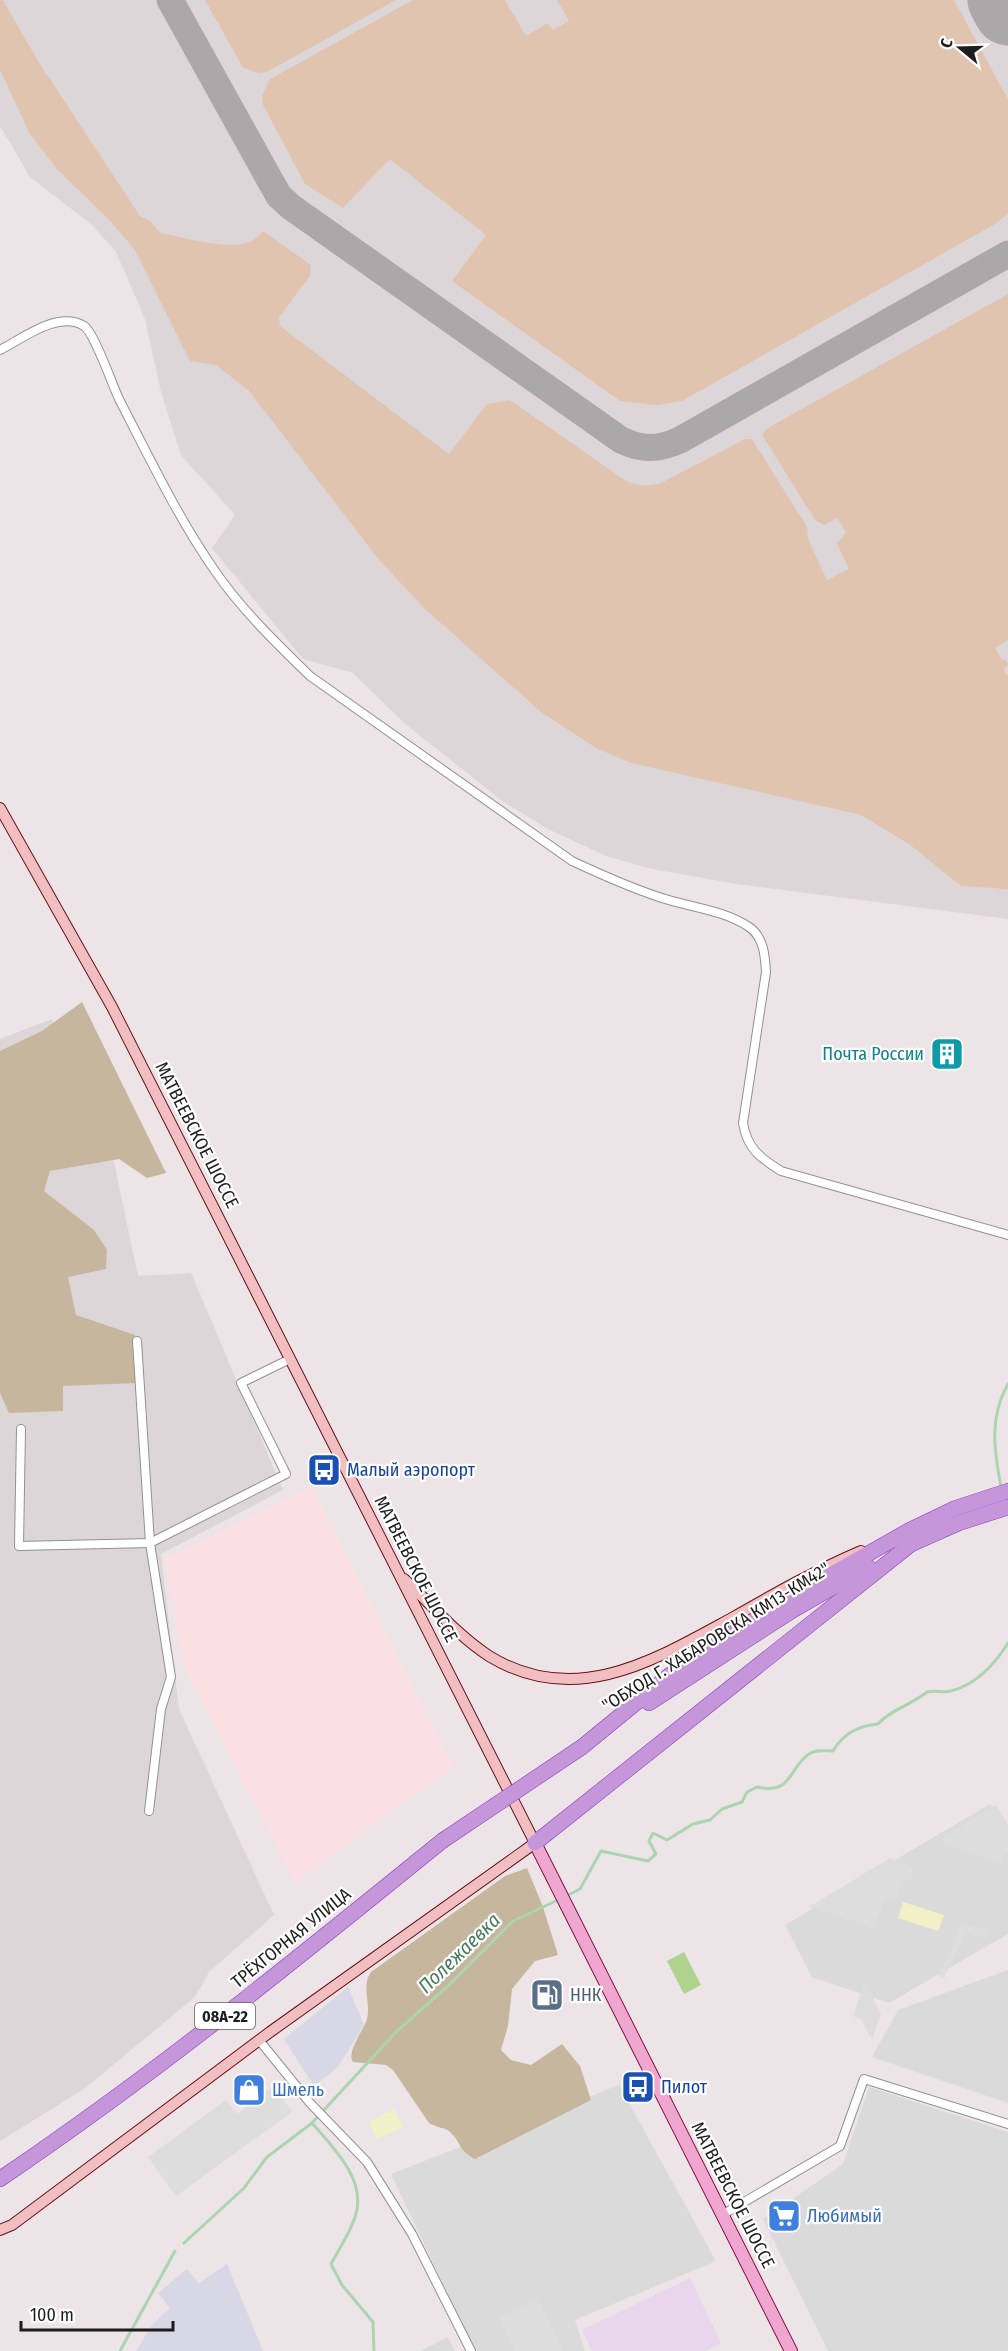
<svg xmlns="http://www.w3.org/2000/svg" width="1008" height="2351" viewBox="0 0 1008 2351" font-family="'Fira Sans Condensed',sans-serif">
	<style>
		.residential { fill: #dbdadb }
		.commercial { fill: #ead6ec }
		.industrial { fill: #d8d7e5 }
		.education { fill: #fbe0e3 }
		.airport { fill: #dcd6d8 }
		.grass { fill: #e1c4b0 }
		.forest { fill: #c7b69e }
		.park { fill: #f2f0c6 }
		.pitch { fill: #afd28c }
		.parking { fill: #ddd }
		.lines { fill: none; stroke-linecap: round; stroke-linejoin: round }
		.stream { stroke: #aad5af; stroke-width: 3 }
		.taxiway { stroke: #aca8aa; stroke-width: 27 }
		.runway { stroke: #aca8aa; stroke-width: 69 }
		.street-casing { stroke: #919191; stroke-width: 10 }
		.secondary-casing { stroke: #661213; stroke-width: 12 }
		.primary-casing { stroke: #841345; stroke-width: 14 }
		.highway-casing { stroke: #843ac2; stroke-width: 16 }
		.street { stroke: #fff; stroke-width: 8 }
		.secondary { stroke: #f1bfc2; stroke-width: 10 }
		.primary { stroke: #f0a7cf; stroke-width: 12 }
		.highway { stroke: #c696db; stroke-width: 15 }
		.highway-bridge-casing { stroke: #843ac2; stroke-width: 16; stroke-linecap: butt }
		.highway-bridge { stroke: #c696db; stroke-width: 15 }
		.labels { text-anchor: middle; stroke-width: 4.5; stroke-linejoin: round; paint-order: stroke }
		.shield { fill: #fff; stroke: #616161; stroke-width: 1.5 }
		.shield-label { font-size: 16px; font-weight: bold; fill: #1d1d1d }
		.culture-label { font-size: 18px; fill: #0d838f; stroke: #fff; text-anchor: end }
		.street-label { font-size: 18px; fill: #1d1d1d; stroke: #fff }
		.transit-label { font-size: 18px; fill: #164399; stroke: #fff; text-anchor: start }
		.service-label { font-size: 18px; fill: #4e5e75; stroke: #fff; text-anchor: start }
		.shop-label { font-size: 18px; fill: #366cbe; stroke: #fff; text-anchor: start }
		.water-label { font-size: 20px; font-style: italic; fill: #457c5a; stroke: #fff }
	</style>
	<rect width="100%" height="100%" fill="#ede4e8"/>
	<g class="residential">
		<path d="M990,1804L1008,1833V1934L889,2003L812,1977L785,1925Z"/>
		<path d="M1008,1970V2103L872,2057L898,2010Z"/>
		<path d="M619,2085L716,2261L575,2320L585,2351H475L391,2174Z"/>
		<path d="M869,2087L1008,2132V2351H828L763,2219L843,2164Z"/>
		<path d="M448,2337L455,2351H421Z"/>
	</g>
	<path class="commercial" d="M690,2278L721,2343L705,2351H592L582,2330Z"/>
	<g class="industrial">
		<path d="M348,1987L364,2025L338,2067L314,2086L284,2039Z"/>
		<path d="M227,2264L263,2351H136L152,2325L170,2308L158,2293L187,2269L199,2283Z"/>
	</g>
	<path class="education" d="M312,1487L453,1766L295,1883L184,1666L165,1559Z"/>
	<g class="airport">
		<path d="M0,0H1008V919L737,884L652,869L606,856L546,828L501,800L404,723L353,673L303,659L212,548L235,515L181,455L161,392L145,319L116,252L92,225L30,177L0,126Z"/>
		<path d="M52,1019L105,1119L138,1276L191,1273L283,1490L161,1554L179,1709L274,1915L209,1972L195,1997L84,2089L0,2141V1039Z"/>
	</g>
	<g class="grass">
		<path d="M3,0L38,61L140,216L150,221L160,233C190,237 244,259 263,231L311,265L310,276L279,317L280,326L449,454L487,404L510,400L626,481C638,486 649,487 661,483L745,439H752L807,527L808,539L827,580L849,569L837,544L846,532L837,518L824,525L815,520L762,435L766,429L1008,294V640L995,648L1002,660L1005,659L1008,664L1004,670L1008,676V889L961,886L909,844L861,815L631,763L596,748L541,712L425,609L380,561L249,391L216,365L190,361L135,250L112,223L56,168L30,134L0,70V1Z"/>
		<path d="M205,0H396L267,72L259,73L243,68Z"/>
		<path d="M413,0H505L526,36L548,23L553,30L569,21L557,0H954L1008,99V214L995,224L682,401L657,405L620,401L452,281L486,235L390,159L343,208L305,184L263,105L262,96L270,79Z"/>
	</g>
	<g class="forest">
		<path d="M82,1002L166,1173L147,1178L119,1159L50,1171L44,1191L94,1230L107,1250L106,1269L68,1277L76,1315L135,1335L136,1383L63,1386V1411L9,1413L0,1393V1051L42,1031Z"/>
		<path d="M527,1868L543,1907L558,1955L535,1961L512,1989L508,2026L501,2050L511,2060L531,2065L562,2044L580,2066L591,2100L475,2159C457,2149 463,2145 451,2133C446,2127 436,2128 429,2123L393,2070L386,2065L353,2062C346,2052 364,2030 367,2019C371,2004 361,1985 371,1972L505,1876Z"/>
	</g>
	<g class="park">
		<path d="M903,1902L944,1915L938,1931L898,1918Z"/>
		<path d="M394,2109L403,2127L377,2139L369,2122Z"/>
	</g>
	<path class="pitch" d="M684,1952L701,1985L684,1994L667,1961Z"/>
	<g class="parking">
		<path d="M996,1805L1008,1825V1854L1005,1853L1000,1863L945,1845L942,1838Z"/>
		<path d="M890,1858L914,1868L909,1882L902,1880L896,1901L885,1898L874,1928L809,1907Z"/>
		<path d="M961,1923L990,1931L987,1939L966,1932L944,1978L938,1975L950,1954Z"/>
		<path d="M864,1983L867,1985L881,2015L872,2039L862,2020L853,2016Z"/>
		<path d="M274,2086L292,2112L176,2196L148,2157L226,2100L237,2114Z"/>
		<path d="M537,2299L563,2351H516L499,2318Z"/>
	</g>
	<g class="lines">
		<g class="stream">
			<path d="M1001,1487C994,1450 989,1417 1008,1384"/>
			<path d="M564,1897L580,1889L601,1851L648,1861L656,1854L649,1841L653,1833L667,1840L693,1824L710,1820L722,1809L742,1802L747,1792L757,1787C793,1795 788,1768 809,1754C816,1749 825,1751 833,1751C844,1733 858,1726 878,1724C890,1710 911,1705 927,1692C935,1690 943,1693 951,1691C977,1684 994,1665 1008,1643"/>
			<path d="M312,2123C333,2147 368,2181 355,2217C350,2233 339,2249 331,2264L342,2285L373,2322L374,2351"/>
			<path d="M184,2243L244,2188L267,2157L312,2123L396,2032L449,1985L513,1921L558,1900"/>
			<path d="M120,2351L175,2251"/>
		</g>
		<path class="taxiway" d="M170,0L271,182L279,196L291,207L621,440C642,450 658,450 680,440L1008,254"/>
		<path class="runway" d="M1002,0L1008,11"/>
		<g class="street-casing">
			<g id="street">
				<path d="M0,350C22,339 58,310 84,326C94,332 112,384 119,399C149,457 178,518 215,571C241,609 277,644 310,676L572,861C602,875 631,888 662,898C689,907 724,910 749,927C764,937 765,956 766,972L743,1123C747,1148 760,1158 781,1171L1008,1235"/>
				<path d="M21,1429L19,1546L150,1543L137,1341"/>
				<path d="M149,1811L161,1709L171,1677L150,1543L286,1474L241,1383L290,1359"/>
				<path d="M259,2040L310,2103L367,2162L412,2234L471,2351"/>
				<path d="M722,2215L840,2146L864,2079L1008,2124"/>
			</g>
		</g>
		<g class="secondary-casing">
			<g id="secondary">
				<path d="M0,808L112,1007L535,1843L270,2032L12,2225L0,2230"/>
				<path d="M404,1579C431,1604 458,1636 489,1656C575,1709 655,1660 732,1618C774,1594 816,1570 861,1551"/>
			</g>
		</g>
		<g class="primary-casing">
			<path id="primary" d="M535,1843L791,2351"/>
		</g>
		<g class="highway-casing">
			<g id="highway">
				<path d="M907,1546L959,1523L1008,1507"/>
				<path d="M649,1703L793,1610L868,1567"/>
				<path d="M582,1747L670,1675L783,1602L910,1530L956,1508L1008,1491"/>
				<path d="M535,1843L915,1541"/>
				<path d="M0,2179C154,2075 298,1958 442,1841"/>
			</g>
		</g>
		<use href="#street" class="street"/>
		<use href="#secondary" class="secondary"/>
		<use href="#primary" class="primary"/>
		<use href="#highway" class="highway"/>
		<g class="highway-bridge-casing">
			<path id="highway-bridge" d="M442,1841L582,1747"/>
		</g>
		<use href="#highway-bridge" class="highway-bridge"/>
	</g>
	<defs>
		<g id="building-square" transform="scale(1.725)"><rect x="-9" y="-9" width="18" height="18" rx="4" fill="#0f9aa8" stroke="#fff"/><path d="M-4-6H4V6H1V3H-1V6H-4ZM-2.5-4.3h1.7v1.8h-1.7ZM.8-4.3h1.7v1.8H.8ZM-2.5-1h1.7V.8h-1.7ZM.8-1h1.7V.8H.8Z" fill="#fff"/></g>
		<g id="bus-square" transform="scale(1.725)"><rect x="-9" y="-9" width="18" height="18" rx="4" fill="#1a4fb4" stroke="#fff"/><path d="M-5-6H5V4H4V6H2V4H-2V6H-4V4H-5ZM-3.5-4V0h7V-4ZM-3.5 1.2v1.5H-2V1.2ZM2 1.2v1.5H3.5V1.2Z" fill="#fff"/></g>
		<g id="fuel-square" transform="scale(1.725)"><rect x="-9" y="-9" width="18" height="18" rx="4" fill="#5c6f8a" stroke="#fff"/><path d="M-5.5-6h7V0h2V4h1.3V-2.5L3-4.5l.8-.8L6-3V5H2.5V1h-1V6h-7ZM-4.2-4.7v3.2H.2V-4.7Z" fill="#fff"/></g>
		<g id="shop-square" transform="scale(1.725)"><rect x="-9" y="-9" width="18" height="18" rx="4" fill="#3f7fe0" stroke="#fff"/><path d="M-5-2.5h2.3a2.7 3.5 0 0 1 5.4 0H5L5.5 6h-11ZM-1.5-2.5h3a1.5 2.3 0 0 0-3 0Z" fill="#fff"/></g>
		<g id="supermarket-square" transform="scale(1.725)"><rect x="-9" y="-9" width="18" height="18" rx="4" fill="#3f7fe0" stroke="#fff"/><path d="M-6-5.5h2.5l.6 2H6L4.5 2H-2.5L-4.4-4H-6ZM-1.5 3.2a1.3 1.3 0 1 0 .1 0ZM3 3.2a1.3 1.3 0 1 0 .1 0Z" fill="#fff"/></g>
	</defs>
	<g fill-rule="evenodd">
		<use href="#building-square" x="947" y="1054"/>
		<use href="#bus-square" x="324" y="1470"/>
		<use href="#fuel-square" x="547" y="1995"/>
		<use href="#bus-square" x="638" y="2087"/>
		<use href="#shop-square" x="249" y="2090"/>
		<use href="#supermarket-square" x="784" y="2216"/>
	</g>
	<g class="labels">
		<rect class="shield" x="195" y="2003" width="60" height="26" rx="4.5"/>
		<g class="shield-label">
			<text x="225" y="2022">08А-22</text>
		</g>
		<g class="culture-label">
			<text x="924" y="1060">Почта России</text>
		</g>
		<g class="street-label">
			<text transform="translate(197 1135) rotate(63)" y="6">МАТВЕЕВСКОЕ ШОССЕ</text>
			<text transform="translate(416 1569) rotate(63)" y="6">МАТВЕЕВСКОЕ ШОССЕ</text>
			<text transform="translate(716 1637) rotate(-32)" y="6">"ОБХОД Г. ХАБАРОВСКА КМ13-КМ42"</text>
			<text transform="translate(291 1938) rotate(-39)" y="6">ТРЁХГОРНАЯ УЛИЦА</text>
			<text transform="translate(733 2195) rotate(63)" y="6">МАТВЕЕВСКОЕ ШОССЕ</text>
		</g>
		<g class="transit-label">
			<text x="347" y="1476">Малый аэропорт</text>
			<text x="661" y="2093">Пилот</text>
		</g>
		<g class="service-label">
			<text x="570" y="2001">ННК</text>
		</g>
		<g class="shop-label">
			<text x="272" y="2096">Шмель</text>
			<text x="807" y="2222">Любимый</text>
		</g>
		<g class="water-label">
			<text transform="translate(459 1953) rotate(-44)" y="7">Полежаевка</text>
		</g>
	</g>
	<g transform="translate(960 48) rotate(289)" stroke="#ffffff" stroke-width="4.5" paint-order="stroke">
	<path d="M0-4.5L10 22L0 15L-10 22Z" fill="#1d1d1d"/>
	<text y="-9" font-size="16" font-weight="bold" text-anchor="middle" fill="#1d1d1d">С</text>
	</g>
	<path d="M21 2321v9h152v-9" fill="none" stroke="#1d1d1d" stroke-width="3"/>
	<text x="30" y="2321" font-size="18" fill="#1d1d1d" stroke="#ffffff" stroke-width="4.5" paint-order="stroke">100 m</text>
</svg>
